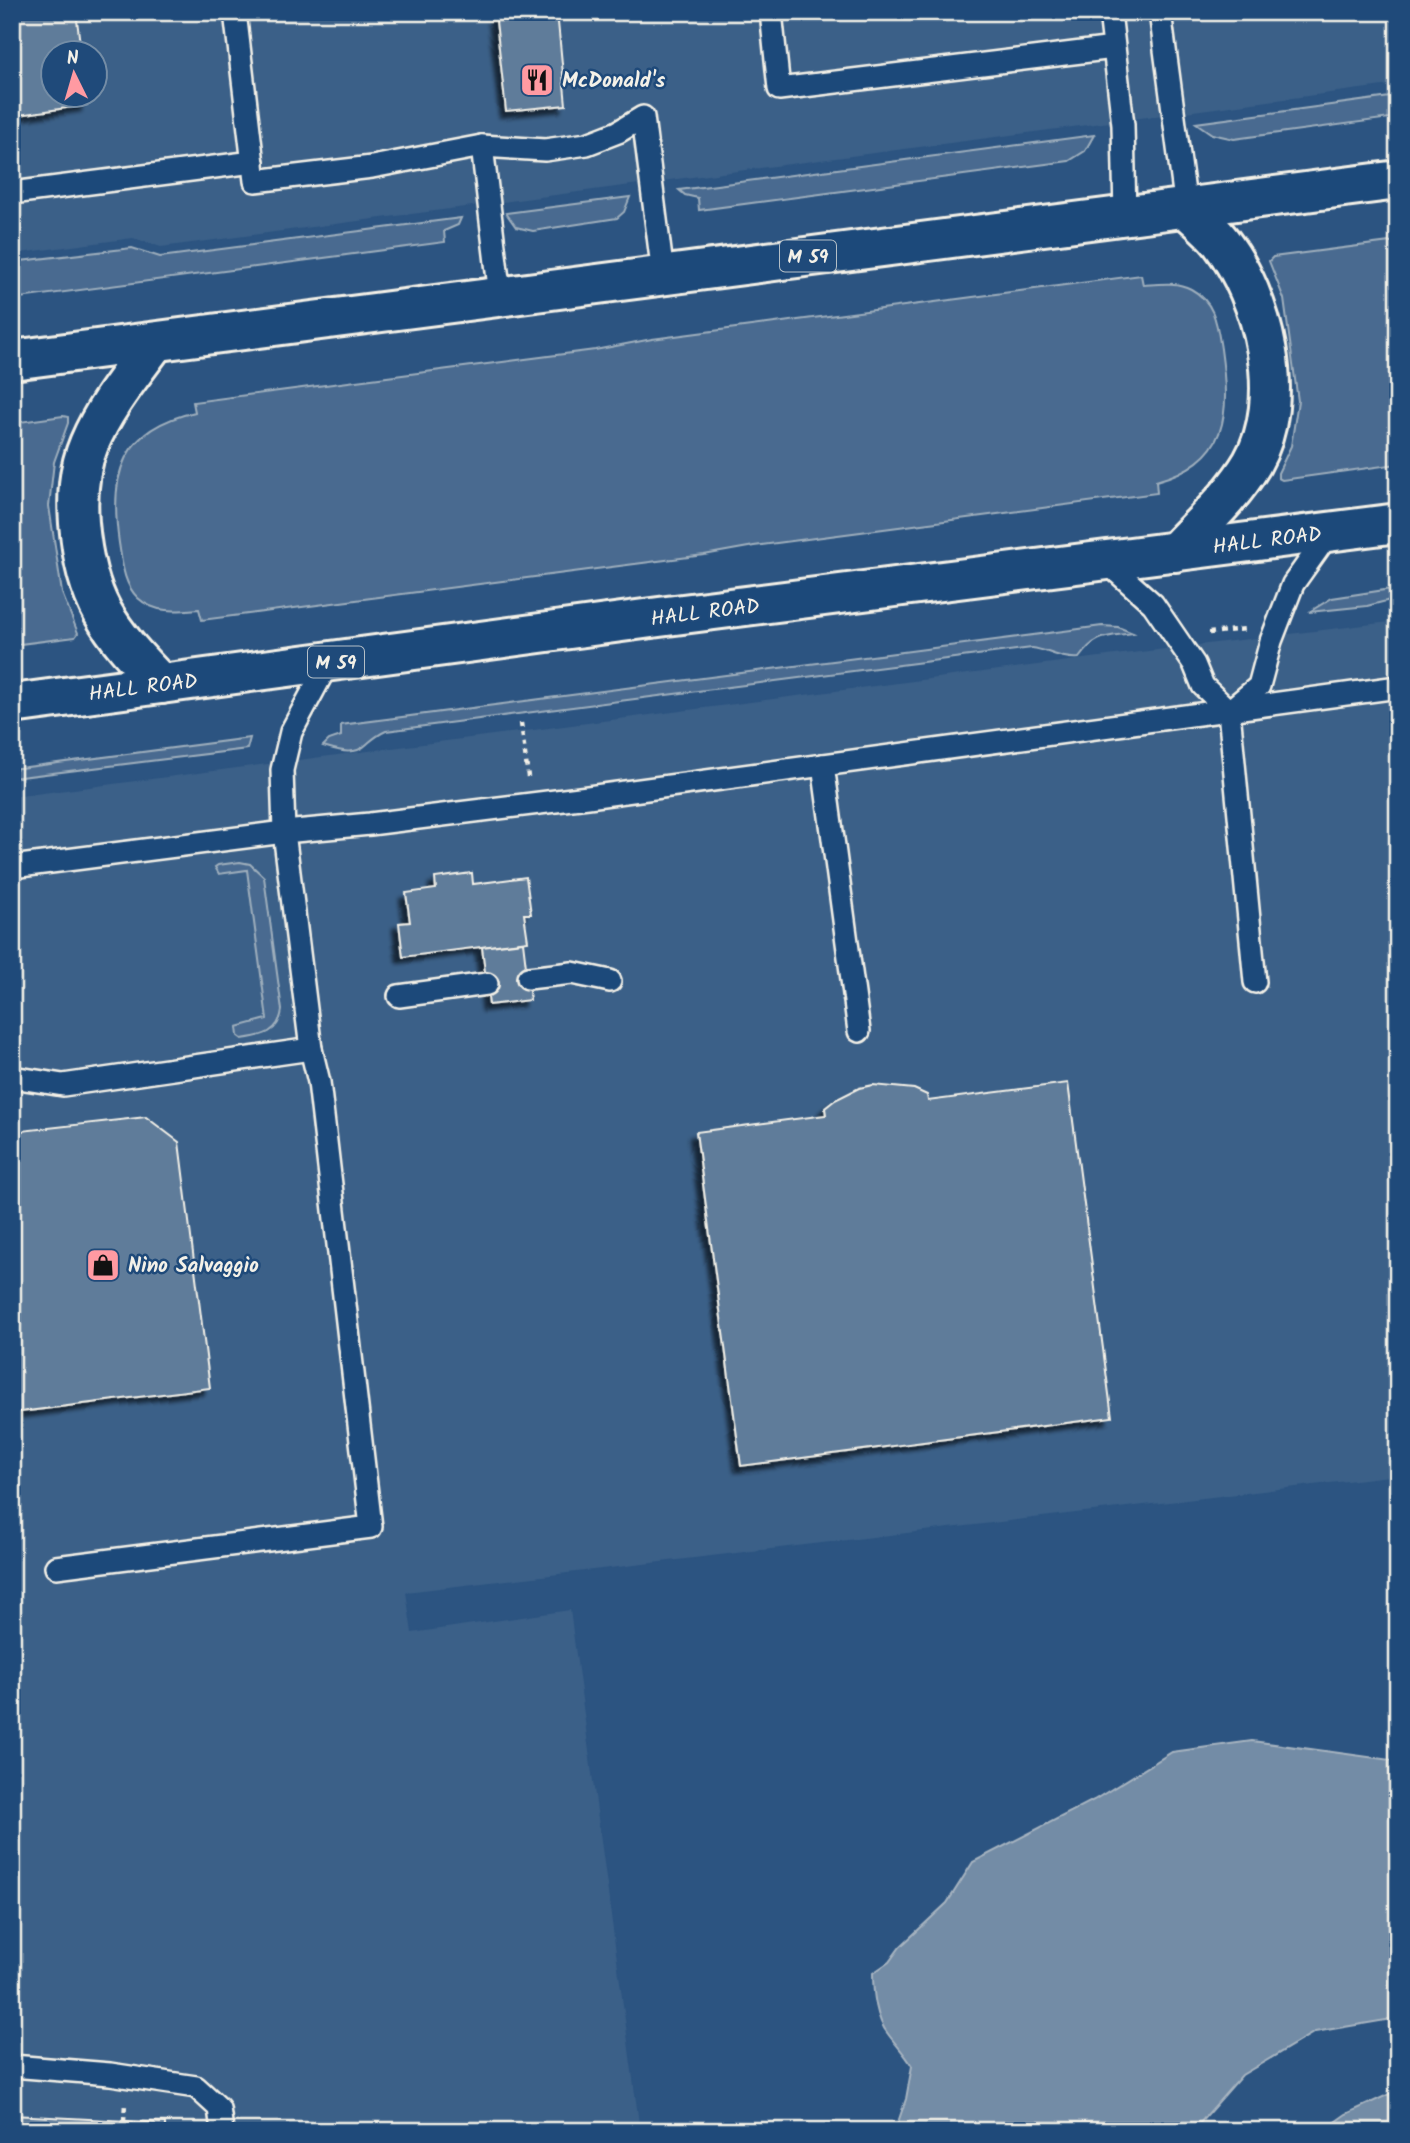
<svg xmlns="http://www.w3.org/2000/svg" width="1410" height="2143" viewBox="0 0 1410 2143" font-family="Kalam,sans-serif">
	<style>
		.built { fill: #3b6088; fill-rule: evenodd }
		.green { fill: #496b90; stroke: #9eaebc; stroke-width: 2 }
		.water { fill: #738ca6; stroke: #a7b4c0; stroke-width: 2 }
		.building { fill: #5e7b9a; stroke: #f4f1e8; stroke-width: 2; filter: url(#shadow) }
		.lines { fill: none; stroke-linecap: round; stroke-linejoin: round }
		.service-casing { stroke: #f4f1e8; stroke-width: 26 }
		.trunk-casing { stroke: #f4f1e8; stroke-width: 44 }
		.path { stroke: #f4f1e8; stroke-width: 4.5; stroke-dasharray: 5 5; stroke-linecap: butt }
		.service { stroke: #1f4a7a; stroke-width: 21 }
		.trunk { stroke: #1f4a7a; stroke-width: 38 }
		.labels { text-anchor: middle; stroke-width: 5; stroke-linejoin: round; paint-order: stroke }
		.shield { fill: #1f4a7a; stroke: #b4bfc7; stroke-width: 2 }
		.shield-label { font-size: 19px; font-weight: bold; fill: #f4f1e8 }
		.poi-label { font-size: 21px; font-weight: bold; fill: #f4f1e8; stroke: #1f4a7a; text-anchor: start }
		.street-label { font-size: 21px; fill: #f4f1e8; stroke: #1f4a7a }
	</style>
	<defs>
		<filter id="shadow"><feDropShadow dx="-6" dy="6" stdDeviation="2" flood-color="#0009"/></filter>
	</defs>
	<rect width="100%" height="100%" fill="#2c5481"/>
	<filter id="ink" filterUnits="userSpaceOnUse"><feTurbulence type="fractalNoise" baseFrequency=".0143" numOctaves="2"/><feDisplacementMap in="SourceGraphic" scale="14" xChannelSelector="R" yChannelSelector="G"/><feConvolveMatrix kernelMatrix="1 2 1 2 8 2 1 2 1" color-interpolation-filters="sRGB"/></filter>
	<g filter="url(#ink)">
		<g class="built">
			<path d="M12,12H1398V84L199,242L161,247L133,238L12,254ZM52,52H94V94H52Z"/>
			<path d="M1398,621V1475L406,1592L412,1633L570,1610L640,2131H12V797L1115,655Z"/>
		</g>
		<g class="green">
			<path d="M1398,96V117L1234,139L1212,134L1196,123Z"/>
			<path d="M1094,135L1085,151L1069,161L699,210L698,198L685,195L679,190Z"/>
			<path d="M630,197L624,212L617,218L533,231L516,227L506,213Z"/>
			<path d="M461,218L458,225L444,231L445,242L20,298L18,286H12V262L132,248L160,257Z"/>
			<path d="M1398,241V464L1282,480L1278,478V473L1291,446L1298,401L1284,299L1269,261L1273,257Z"/>
			<path d="M1141,275L1143,285C1159,284 1176,281 1191,289C1215,302 1217,324 1221,349C1230,414 1230,461 1156,481L1157,493L754,546L704,555L202,620L199,609C178,611 155,614 138,598C123,584 122,561 119,543C109,474 121,429 195,412L193,402L595,350L652,339Z"/>
			<path d="M63,416L68,417V423L54,462L49,506L62,593L78,633L75,637L12,645V423Z"/>
			<path d="M1398,588V598L1367,606L1309,612L1332,598Z"/>
			<path d="M1102,626L1118,627L1133,633C1106,637 1096,634 1079,658C1062,660 1048,650 1032,648L386,731C377,735 374,738 367,744C354,757 337,750 323,746L329,740L341,736V725Z"/>
			<path d="M250,738L247,749L12,778V769Z"/>
			<path d="M240,862L250,864L264,877L282,1010C279,1033 263,1036 242,1039L238,1036L237,1027L267,1019L247,870L219,874L215,867L218,865Z"/>
		</g>
		<g class="water">
			<path d="M1252,1741L1398,1761V2018L1315,2032L1242,2075L1193,2131H895L906,2099L912,2066C905,2054 896,2045 888,2034C876,2019 873,1992 873,1973L889,1962L900,1947L947,1903L973,1862L1094,1800L1172,1752Z"/>
			<path d="M1398,2090V2131H1322L1346,2114Z"/>
		</g>
		<g class="building">
			<path d="M12,12H76L81,52H52V94H86L87,105L12,116Z"/>
			<path d="M495,12H557L566,105L506,111Z"/>
			<path d="M472,873L473,884L526,877L531,914H524L528,941L403,957L399,923L410,922L406,893L436,889L435,878Z"/>
			<path d="M523,942L530,1000L489,1005L482,947Z"/>
			<path d="M1068,1083L1112,1417L741,1466L696,1132L826,1115L825,1108L835,1100L859,1088L873,1085L914,1089L927,1095L928,1101Z"/>
			<path d="M146,1117L179,1142L210,1388L12,1413V1124L13,1132Z"/>
			<path d="M12,2115L165,2123V2131H12Z"/>
		</g>
		<g class="lines">
			<g class="service-casing">
				<g id="service">
					<path d="M235,12L255,181L372,167L482,146L545,150L587,144L618,132L643,117L663,275"/>
					<path d="M771,12L779,89L1114,48"/>
					<path d="M1110,12L1123,125L1125,216"/>
					<path d="M1160,12L1186,208"/>
					<path d="M482,146L500,296"/>
					<path d="M12,193L253,162"/>
					<path d="M1105,561L1153,604L1194,664L1203,686L1229,711L1259,686L1271,641L1293,584L1330,532"/>
					<path d="M1229,711L1255,982"/>
					<path d="M823,765L859,1031"/>
					<path d="M12,867L284,832L370,824L588,797L1398,687"/>
					<path d="M528,978L572,973L610,981"/>
					<path d="M399,996L487,984"/>
					<path d="M12,1077L63,1085L311,1049"/>
					<path d="M56,1567L371,1527L319,1082L311,1049L284,832L282,770L291,732L328,663"/>
					<path d="M12,2066L110,2074L196,2087L219,2108L222,2131"/>
				</g>
			</g>
			<g class="trunk-casing">
				<g id="trunk">
					<path d="M155,342C131,375 105,406 89,444C78,470 77,496 79,523C86,602 108,629 161,684"/>
					<path d="M12,360L1398,180"/>
					<path d="M1175,552C1201,524 1232,497 1252,463C1289,399 1264,298 1221,242C1211,229 1198,219 1186,208"/>
					<path d="M12,704L659,617L1398,523"/>
				</g>
			</g>
			<g class="path">
				<path d="M1209,633L1246,629"/>
				<path d="M521,723L528,777"/>
				<path d="M124,2121L125,2103"/>
			</g>
			<use href="#service" class="service"/>
			<use href="#trunk" class="trunk"/>
		</g>
	</g>
	<defs>
		<g id="restaurant-square" transform="scale(1.75)"><rect x="-9" y="-9" width="18" height="18" rx="4" fill="#ff9aa2" stroke="#1f4a7a"/><path d="M-5-6h1v4h1v-4h1v4h1v-4h1v5L-1.5 .5V6h-2V.5L-5-1ZM5-6V6H3V1.5H1.5Q1.5-4 5-6Z" fill="#111"/></g>
		<g id="shop-square" transform="scale(1.75)"><rect x="-9" y="-9" width="18" height="18" rx="4" fill="#ff9aa2" stroke="#1f4a7a"/><path d="M-5-2.5h2.3a2.7 3.5 0 0 1 5.4 0H5L5.5 6h-11ZM-1.5-2.5h3a1.5 2.3 0 0 0-3 0Z" fill="#111"/></g>
	</defs>
	<g fill-rule="evenodd">
		<use href="#restaurant-square" x="537" y="80"/>
		<use href="#shop-square" x="103" y="1265"/>
	</g>
	<g class="labels">
		<g class="shield">
			<rect x="780" y="240.5" width="56" height="31" rx="5"/>
			<rect x="308" y="646.5" width="56" height="31" rx="5"/>
		</g>
		<g class="shield-label">
			<text x="808" y="263">M 59</text>
			<text x="336" y="669">M 59</text>
		</g>
		<g class="poi-label">
			<text x="562" y="87">McDonald's</text>
			<text x="128" y="1272">Nino Salvaggio</text>
		</g>
		<g class="street-label">
			<text transform="translate(1267 540) rotate(-7)" y="7">HALL ROAD</text>
			<text transform="translate(705 612) rotate(-7)" y="7">HALL ROAD</text>
			<text transform="translate(143 687) rotate(-7)" y="7">HALL ROAD</text>
		</g>
	</g>
	<rect width="1410" height="2143" fill="none" stroke="#1f4a7a" stroke-width="42"/>
	<rect x="21" y="21" width="1368" height="2101" fill="none" stroke="#f4f1e8" stroke-width="2.5" filter="url(#ink)"/>
	<g transform="translate(74 74) rotate(355)"><circle r="33" fill="#1f4a7a" stroke="#748da6" stroke-width="2"/>
	<path d="M0-5L12 26L0 18L-12 26Z" fill="#ff9aa2"/>
	<text y="-10" font-size="19" font-weight="bold" text-anchor="middle" fill="#f4f1e8">N</text>
	</g>
</svg>
